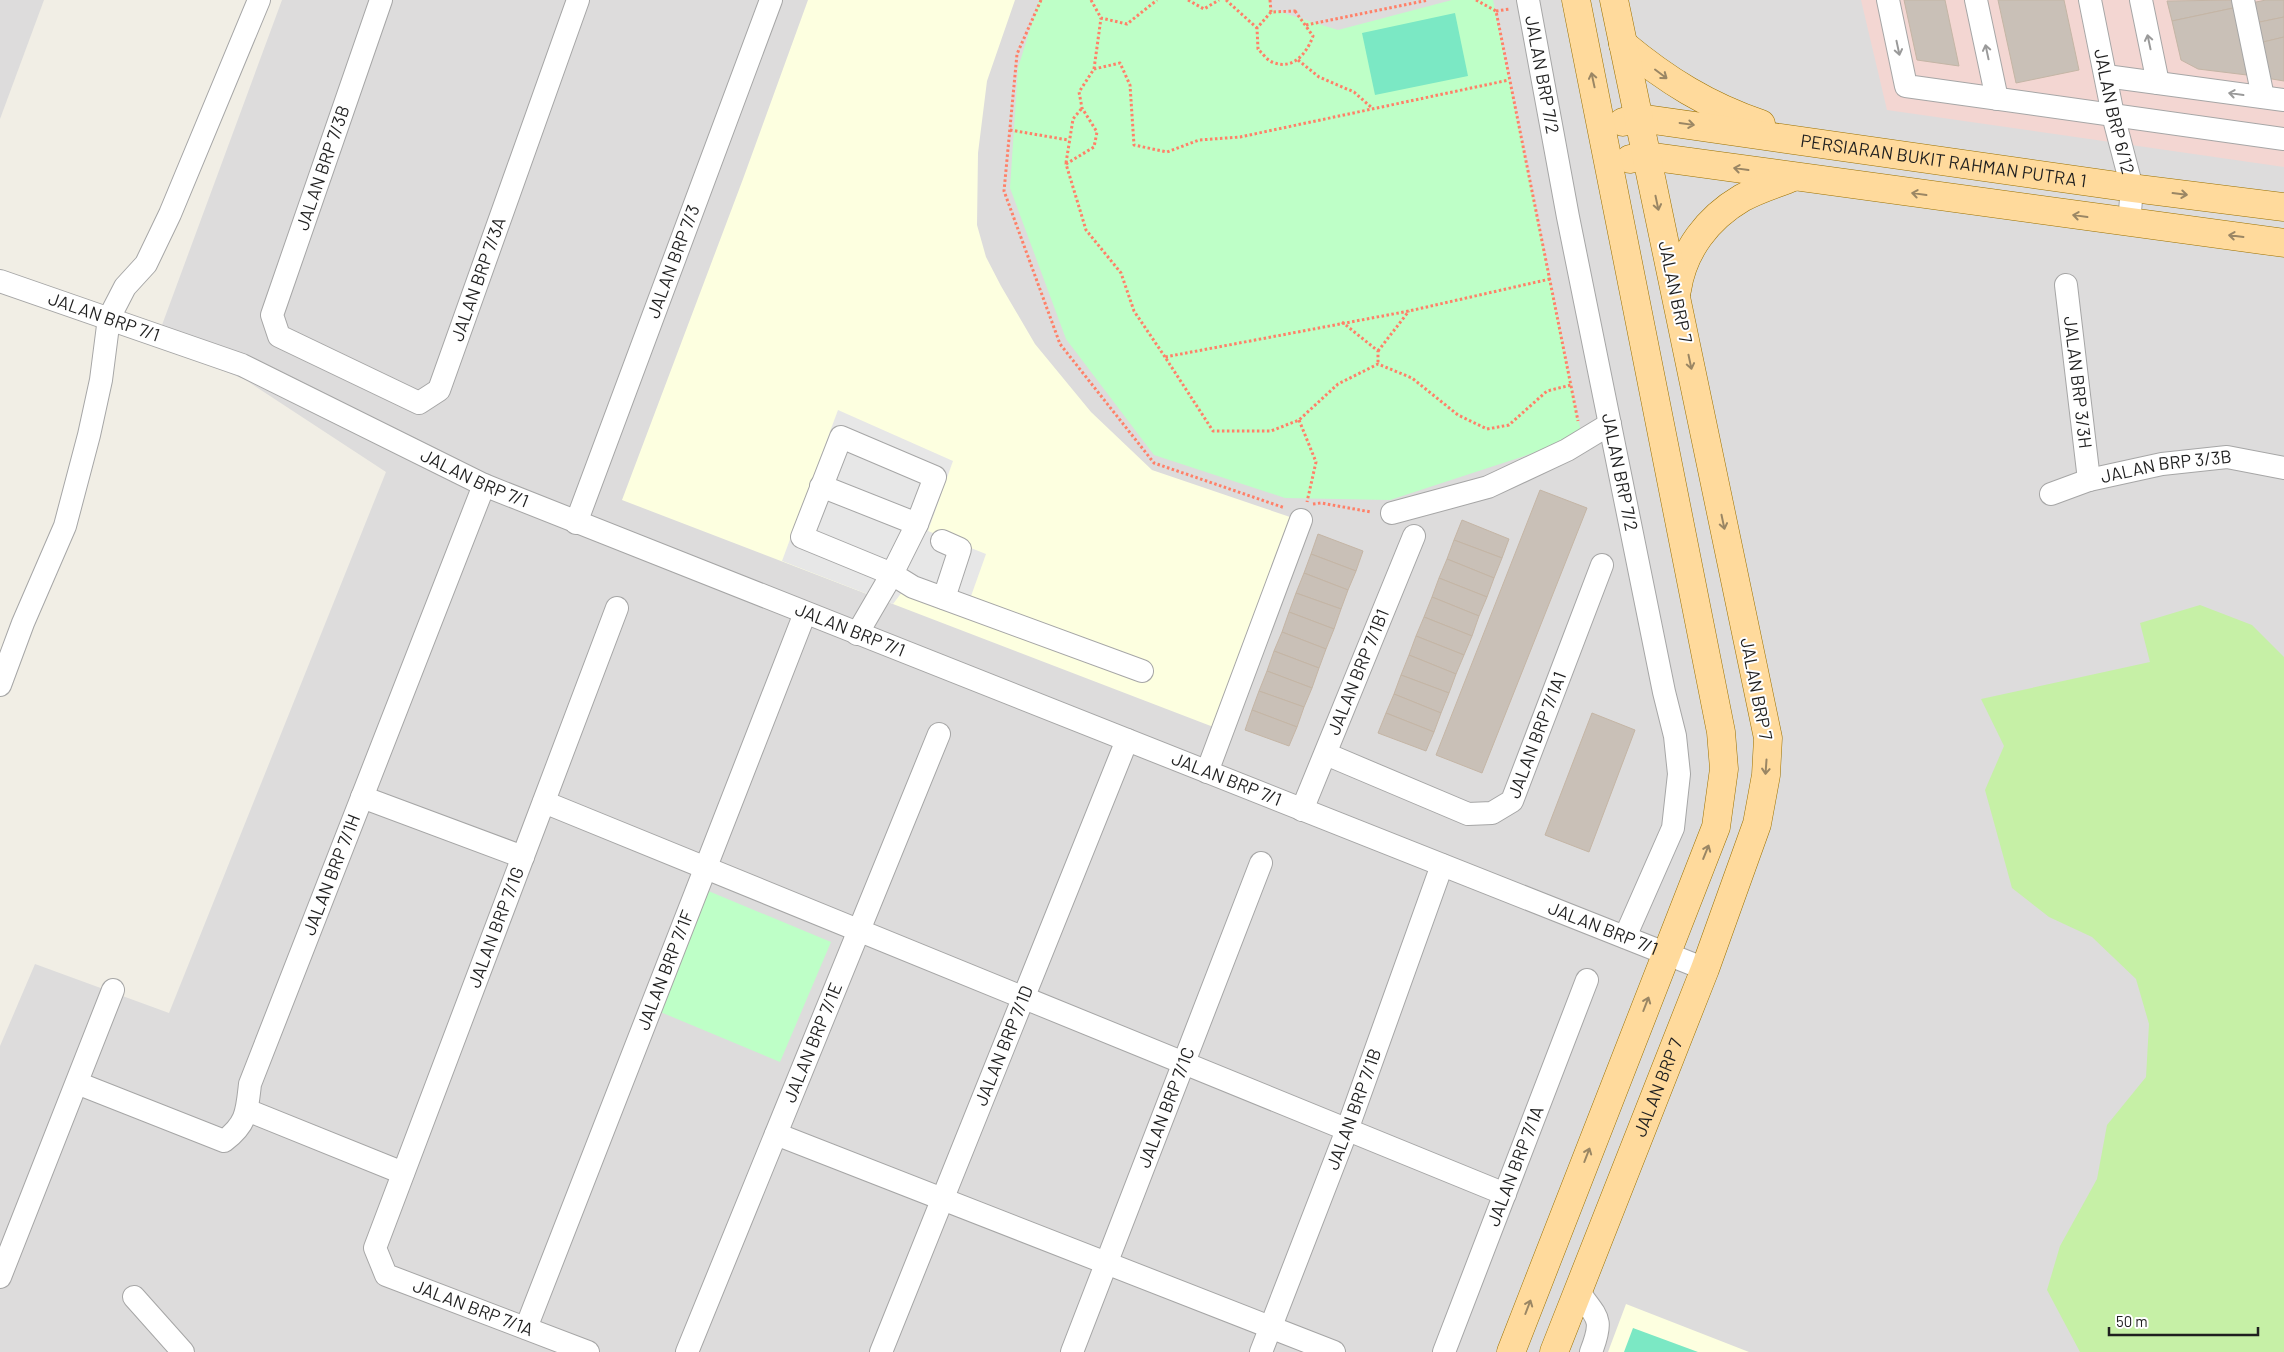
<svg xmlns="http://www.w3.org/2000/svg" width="2284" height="1352" viewBox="0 0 2284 1352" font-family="Barlow,sans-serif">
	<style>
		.residential { fill: #dddcdc }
		.commercial { fill: #f3d6d2 }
		.education { fill: #fdffe0 }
		.grass { fill: #c6f0a6 }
		.park { fill: #beffc7 }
		.pitch { fill: #7be8c4 }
		.parking { fill: #e7e7e7 }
		.building { fill: #c9c0b7; stroke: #c4b5a5 }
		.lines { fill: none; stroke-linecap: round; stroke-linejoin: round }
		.minor-casing { stroke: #a6a6a6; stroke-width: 24 }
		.major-casing { stroke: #9b7100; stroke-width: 29 }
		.path { stroke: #ff8068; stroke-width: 3; stroke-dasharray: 2.5 2.5; stroke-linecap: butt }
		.minor { stroke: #fff; stroke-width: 22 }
		.major { stroke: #ffda9c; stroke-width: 28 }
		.oneway { stroke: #9a9a9a }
		.oneway2 { stroke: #9a8664 }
		.labels { text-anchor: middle; stroke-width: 4; stroke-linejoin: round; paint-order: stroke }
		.street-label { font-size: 18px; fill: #1f1f1f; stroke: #fff }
	</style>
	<rect width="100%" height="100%" fill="#f1eee5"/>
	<g class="residential">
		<path d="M0,0H44L0,119Z"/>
		<path d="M282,0H2284V1352H0V1046L35,964L169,1013L386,472L244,379L155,344Z"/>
	</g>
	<path class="commercial" d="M1861,0H2284V167L1887,110Z"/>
	<g class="education">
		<path d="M808,0H1015L987,81L978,153L977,225L986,257L1001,286L1035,344L1091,412L1152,470L1296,519L1216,728L622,500L743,179Z"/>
		<path d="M1626,1304L1749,1352H1608Z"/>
	</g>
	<path class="grass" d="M2200,605L2252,625L2284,657V1352H2080L2047,1290L2060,1246L2097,1179L2107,1125L2146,1077L2149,1024L2136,979L2092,937L2049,917L2012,888L1985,790L2004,746L1981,699L2150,662L2140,623Z"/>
	<g class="park">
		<path d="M1039,0H1269L1271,9L1338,30L1452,0H1493L1582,437L1390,500L1285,498L1154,455L1066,339L1010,188L1018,68Z"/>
		<path d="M706,890L831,942L780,1062L658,1011Z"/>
	</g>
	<g class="pitch">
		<path d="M1455,13L1468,76L1375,95L1362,33Z"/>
		<path d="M1633,1328L1698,1352H1624Z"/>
	</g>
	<path class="parking" d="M838,410L953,461L928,531L986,554L965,613L905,588L893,604L782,561Z"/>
	<g class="building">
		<path d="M1904,0H1945L1959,66L1917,60Z"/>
		<path d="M1998,0H2064L2079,70L2016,83Z"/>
		<path d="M2237,0L2238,7L2172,21L2167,1Z"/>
		<path d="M2266,0H2284V17L2255,23L2251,3Z"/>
		<path d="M2238,7L2255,76L2198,69L2181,60L2172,21Z"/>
		<path d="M2284,17V37L2259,43L2255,23Z"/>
		<path d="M2284,37V81L2266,78L2259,43Z"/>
		<path d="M1540,490L1587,508L1482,773L1436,755Z"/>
		<path d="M1462,520L1509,539L1502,558L1454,540Z"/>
		<path d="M1318,534L1363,551L1356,571L1311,554Z"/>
		<path d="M1454,540L1502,558L1494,578L1447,559Z"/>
		<path d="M1311,554L1356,571L1348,590L1304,573Z"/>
		<path d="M1447,559L1494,578L1487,597L1439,578Z"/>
		<path d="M1304,573L1348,590L1341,609L1296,593Z"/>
		<path d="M1439,578L1487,597L1479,616L1432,597Z"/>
		<path d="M1296,593L1341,609L1334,629L1289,612Z"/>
		<path d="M1432,597L1479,616L1472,636L1424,617Z"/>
		<path d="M1289,612L1334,629L1326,649L1282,632Z"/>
		<path d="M1424,617L1472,636L1464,655L1416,636Z"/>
		<path d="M1282,632L1326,649L1319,668L1274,651Z"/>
		<path d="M1416,636L1464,655L1456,674L1409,655Z"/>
		<path d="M1274,651L1319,668L1312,688L1267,671Z"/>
		<path d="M1409,655L1456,674L1449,693L1401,675Z"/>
		<path d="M1267,671L1312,688L1304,707L1259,691Z"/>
		<path d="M1401,675L1449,693L1441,713L1394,694Z"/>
		<path d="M1259,691L1304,707L1297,727L1252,710Z"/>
		<path d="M1394,694L1441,713L1434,732L1386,713Z"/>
		<path d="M1252,710L1297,727L1289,746L1245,730Z"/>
		<path d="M1386,713L1434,732L1426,751L1378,733Z"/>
		<path d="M1592,713L1635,730L1589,852L1545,835Z"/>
	</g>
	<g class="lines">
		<g class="minor-casing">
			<g id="minor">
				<path id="s1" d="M381,0L272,315L279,336L419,403L439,390L578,0"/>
				<path id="s2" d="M1528,0L1568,217L1664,692L1675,736L1679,774L1673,828L1625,937"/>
				<path d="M1888,0L1906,86L2284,139"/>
				<path d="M1976,0L1997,99"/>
				<path id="s3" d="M2090,0L2113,115L2132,188L2129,223"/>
				<path d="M2141,0L2158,83"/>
				<path d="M2243,0L2263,97"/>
				<path d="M2106,76L2284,100"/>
				<path id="s4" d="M0,281L242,365L484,485L1705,969"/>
				<path id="s5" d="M2066,285L2089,480"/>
				<path d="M821,486L917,524"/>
				<path id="s6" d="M2051,494L2089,480L2162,464L2227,457L2284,468"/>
				<path d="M1392,513L1488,487L1567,450L1610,424"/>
				<path id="s7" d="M576,523L771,0"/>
				<path d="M942,541L960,549L944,598"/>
				<path d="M857,634L892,574L917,524L935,477L841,437L802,537L892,574L913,587L1142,671"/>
				<path d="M0,685L23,623L65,526L89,435L101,380L109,318L125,287L146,264L170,214L259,0"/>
				<path id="s8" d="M1326,754L1468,814L1492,813L1512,801L1602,565"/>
				<path d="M1207,772L1301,520"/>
				<path d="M362,797L523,857"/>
				<path d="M544,802L1505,1194"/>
				<path id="s9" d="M1302,810L1414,536"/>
				<path id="s10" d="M77,1083L224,1141C247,1124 247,1111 250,1084L484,485"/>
				<path d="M247,1110L403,1173"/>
				<path d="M776,1134L1334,1352"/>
				<path d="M0,1277L113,990"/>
				<path d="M1578,1291C1598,1319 1604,1318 1591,1352"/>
				<path d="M134,1297L183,1352"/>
				<path id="s11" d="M526,1328L805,613"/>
				<path id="s12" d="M588,1352L386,1275L375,1248L617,608"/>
				<path id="s13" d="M687,1352L939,734"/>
				<path id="s14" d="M881,1352L1127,740"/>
				<path id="s15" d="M1072,1352L1261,863"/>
				<path id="s16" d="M1261,1352L1347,1130L1442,865"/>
				<path id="s17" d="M1444,1352L1587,980"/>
			</g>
		</g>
		<g class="major-casing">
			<g id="major">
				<path d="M1623,44C1666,80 1708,106 1761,124"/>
				<path id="s18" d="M1623,122L1639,118L2132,188L2284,207"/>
				<path d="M1630,159L1647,156L2284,243"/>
				<path d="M1677,290C1683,250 1708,218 1742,198C1758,189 1776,184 1793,177"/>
				<path d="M1511,1352L1716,827L1724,769L1721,732L1576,0"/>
				<path id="s19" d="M1554,1352L1705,969L1757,824L1766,775L1768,738L1614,0"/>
			</g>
		</g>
		<g class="path">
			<path d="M1041,0L1017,54L1004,191L1060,344L1154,463L1285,508"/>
			<path d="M1091,0L1101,18L1127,24L1157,0"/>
			<path d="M1188,0L1204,9L1219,0"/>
			<path d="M1226,0L1257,28"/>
			<path d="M1270,0L1271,12"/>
			<path d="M1476,0L1496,11L1578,421"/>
			<path d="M1295,11L1313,36C1307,53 1293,71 1272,62C1267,60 1262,53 1258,49L1257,28L1271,12Z"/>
			<path d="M1496,11L1510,9"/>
			<path d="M1306,25L1428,0"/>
			<path d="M1298,60L1319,77L1354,92L1372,108"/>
			<path d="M1094,69L1101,18"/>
			<path d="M1010,130L1068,140"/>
			<path d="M1066,163L1073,119L1082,108"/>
			<path d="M1550,279L1409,311L1165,357L1213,431H1271L1299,420L1338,384L1378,364L1412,378L1458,415L1487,429L1509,425L1547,391L1571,385"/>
			<path d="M1342,322L1378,351V364"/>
			<path d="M1378,351L1409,311"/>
			<path d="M1165,357L1134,311L1121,273L1086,230L1066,164L1094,147L1097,132L1082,108L1079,92L1094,69L1120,63L1130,85L1134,145L1167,152L1199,140L1240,137L1509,80"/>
			<path d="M1299,420L1316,462L1307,502"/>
			<path d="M1313,504L1321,503L1371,512"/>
		</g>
		<use href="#minor" class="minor"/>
		<use href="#major" class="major"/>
	</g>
	<defs><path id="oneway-shaft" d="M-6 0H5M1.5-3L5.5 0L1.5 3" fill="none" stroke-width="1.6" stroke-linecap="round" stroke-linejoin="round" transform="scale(1.25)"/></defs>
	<g class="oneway">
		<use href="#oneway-shaft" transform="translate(2149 42) rotate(-102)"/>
		<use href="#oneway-shaft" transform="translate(1898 48) rotate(78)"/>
		<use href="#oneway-shaft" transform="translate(1987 52) rotate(-102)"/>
		<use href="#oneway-shaft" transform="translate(2236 94) rotate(-172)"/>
	</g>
	<g class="oneway2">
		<use href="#oneway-shaft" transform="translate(1661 74) rotate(37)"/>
		<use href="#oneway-shaft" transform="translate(1593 80) rotate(-102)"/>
		<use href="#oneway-shaft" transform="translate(1687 124) rotate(8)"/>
		<use href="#oneway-shaft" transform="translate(1741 169) rotate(-172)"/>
		<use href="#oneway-shaft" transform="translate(1919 194) rotate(-172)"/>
		<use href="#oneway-shaft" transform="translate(2180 194) rotate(7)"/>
		<use href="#oneway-shaft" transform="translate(1657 203) rotate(78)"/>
		<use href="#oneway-shaft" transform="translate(2080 216) rotate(-172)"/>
		<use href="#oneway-shaft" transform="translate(2236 236) rotate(-173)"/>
		<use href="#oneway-shaft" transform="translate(1690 362) rotate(78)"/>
		<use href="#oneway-shaft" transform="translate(1723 522) rotate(78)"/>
		<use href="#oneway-shaft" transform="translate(1766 767) rotate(94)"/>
		<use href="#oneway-shaft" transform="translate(1706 852) rotate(-68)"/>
		<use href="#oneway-shaft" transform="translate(1646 1004) rotate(-69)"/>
		<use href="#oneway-shaft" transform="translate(1587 1155) rotate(-69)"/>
		<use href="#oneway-shaft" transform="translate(1528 1307) rotate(-69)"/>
	</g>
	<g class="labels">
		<g class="street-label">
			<text dy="6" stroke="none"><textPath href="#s2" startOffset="76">JALAN BRP 7/2</textPath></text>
			<text dy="6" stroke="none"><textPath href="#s3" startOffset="114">JALAN BRP 6/12</textPath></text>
			<text dy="6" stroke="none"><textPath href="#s18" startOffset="324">PERSIARAN BUKIT RAHMAN PUTRA 1</textPath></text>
			<text transform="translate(323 168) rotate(-71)" y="6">JALAN BRP 7/3B</text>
			<text dy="6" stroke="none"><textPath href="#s7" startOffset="279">JALAN BRP 7/3</textPath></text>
			<text dy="6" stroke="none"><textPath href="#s1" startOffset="652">JALAN BRP 7/3A</textPath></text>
			<text transform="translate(1675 292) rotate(78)" y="6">JALAN BRP 7</text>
			<text dy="6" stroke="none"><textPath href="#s4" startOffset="110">JALAN BRP 7/1</textPath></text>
			<text dy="6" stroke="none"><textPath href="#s5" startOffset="98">JALAN BRP 3/3H</textPath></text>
			<text dy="6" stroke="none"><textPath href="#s6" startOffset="119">JALAN BRP 3/3B</textPath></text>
			<text dy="6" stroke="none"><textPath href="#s2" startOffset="481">JALAN BRP 7/2</textPath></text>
			<text dy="6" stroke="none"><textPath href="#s4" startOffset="515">JALAN BRP 7/1</textPath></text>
			<text dy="6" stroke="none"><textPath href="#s4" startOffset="920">JALAN BRP 7/1</textPath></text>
			<text dy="6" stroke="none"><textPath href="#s9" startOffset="149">JALAN BRP 7/1B1</textPath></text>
			<text transform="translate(1756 689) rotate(79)" y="6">JALAN BRP 7</text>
			<text dy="6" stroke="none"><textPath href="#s8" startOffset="272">JALAN BRP 7/1A1</textPath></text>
			<text dy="6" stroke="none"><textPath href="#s4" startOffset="1325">JALAN BRP 7/1</textPath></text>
			<text dy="6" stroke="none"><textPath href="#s10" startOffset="448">JALAN BRP 7/1H</textPath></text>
			<text dy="6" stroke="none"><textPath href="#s12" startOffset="588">JALAN BRP 7/1G</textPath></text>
			<text dy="6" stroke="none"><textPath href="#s4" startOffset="1730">JALAN BRP 7/1</textPath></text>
			<text dy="6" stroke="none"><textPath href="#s11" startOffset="384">JALAN BRP 7/1F</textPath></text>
			<text dy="6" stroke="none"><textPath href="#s13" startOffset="334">JALAN BRP 7/1E</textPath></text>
			<text dy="6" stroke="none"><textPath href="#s14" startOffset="330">JALAN BRP 7/1D</textPath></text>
			<text dy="6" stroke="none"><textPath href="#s19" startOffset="284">JALAN BRP 7</textPath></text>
			<text dy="6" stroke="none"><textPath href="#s15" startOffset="262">JALAN BRP 7/1C</textPath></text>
			<text dy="6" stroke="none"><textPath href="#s16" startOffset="260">JALAN BRP 7/1B</textPath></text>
			<text dy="6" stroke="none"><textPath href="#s17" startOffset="199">JALAN BRP 7/1A</textPath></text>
			<text transform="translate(473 1308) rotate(21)" y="6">JALAN BRP 7/1A</text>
		</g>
	</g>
	<path d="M2109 1327v8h149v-8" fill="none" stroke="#1f1f1f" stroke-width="2.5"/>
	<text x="2116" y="1327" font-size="15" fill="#1f1f1f" stroke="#ffffff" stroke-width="4" paint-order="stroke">50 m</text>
</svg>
